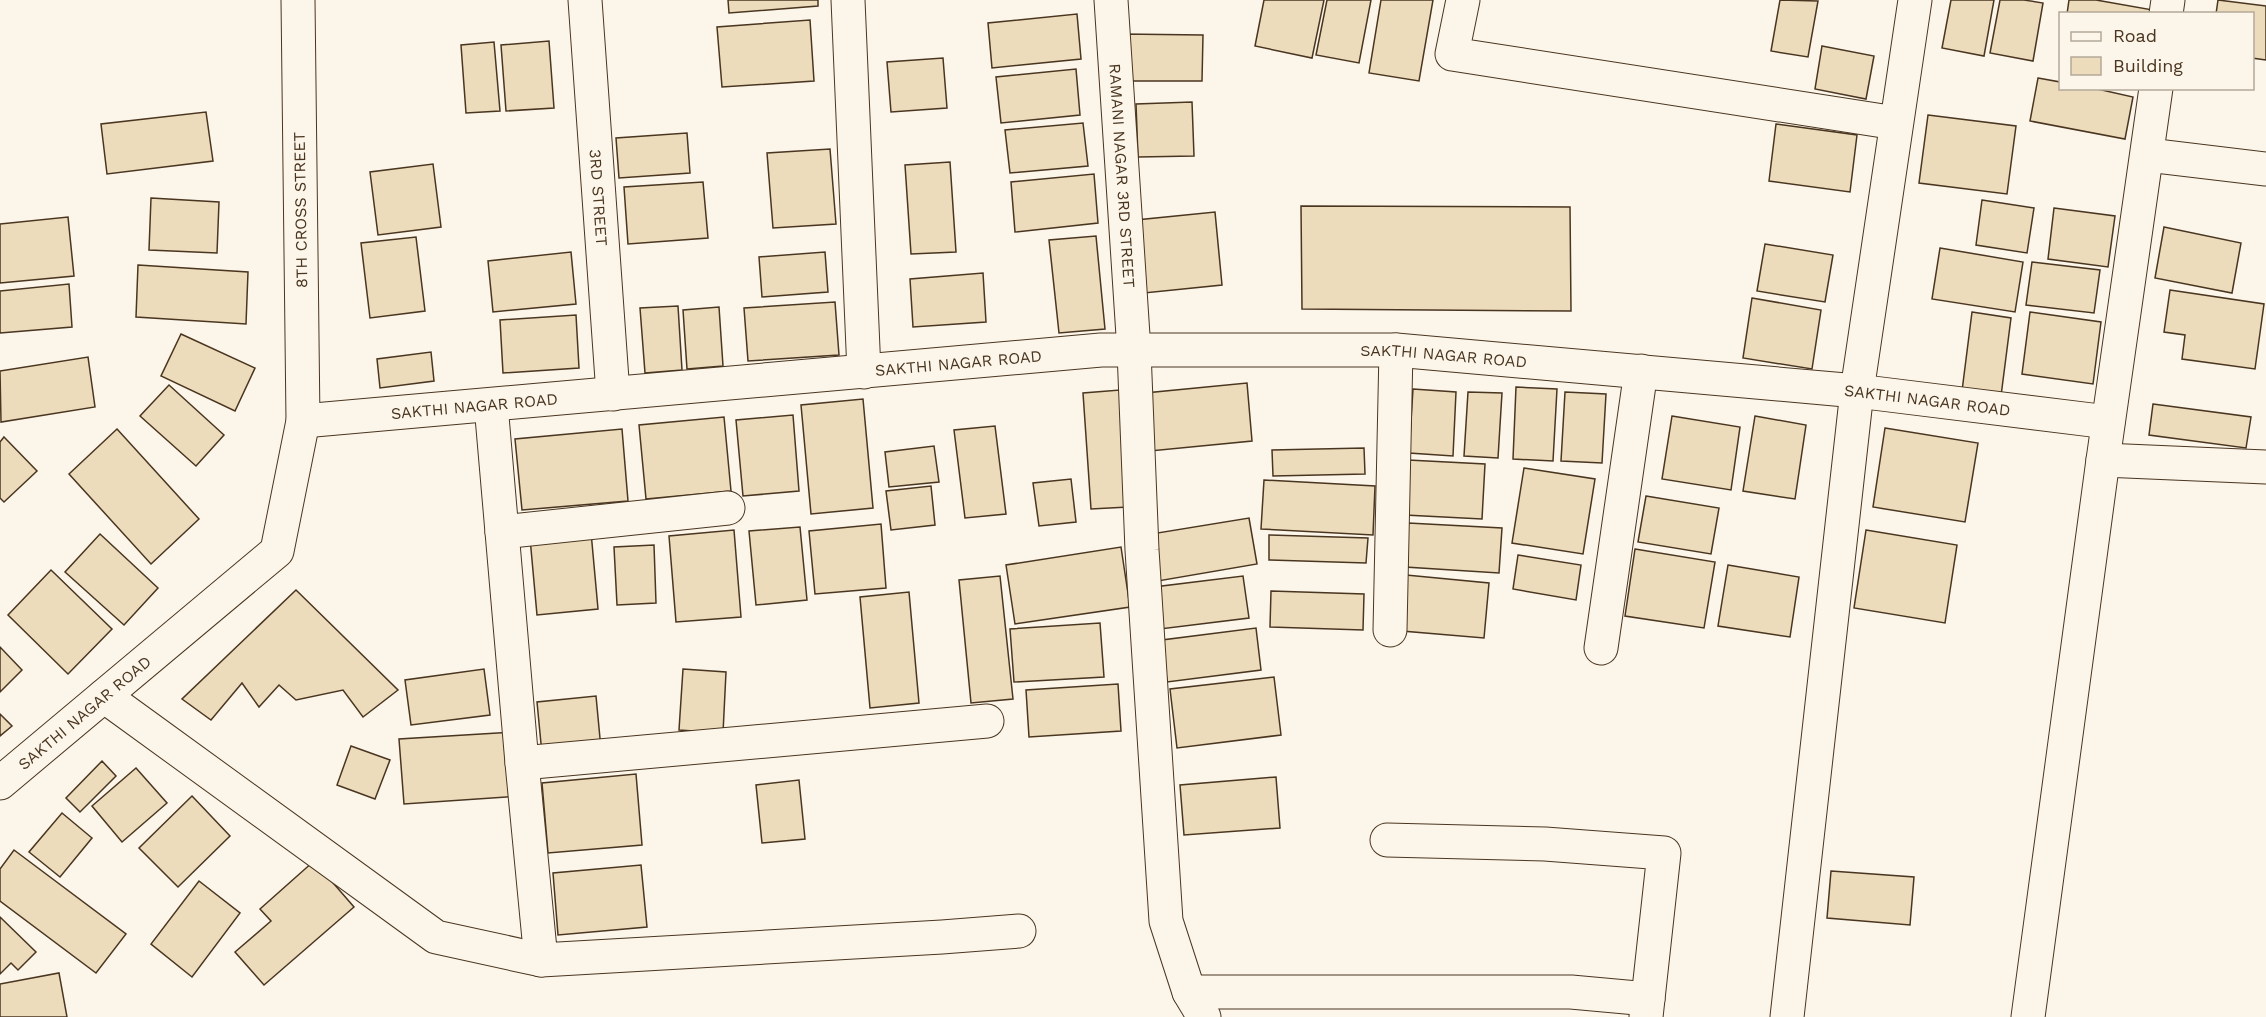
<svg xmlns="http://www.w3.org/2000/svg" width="2266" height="1017" viewBox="0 0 2266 1017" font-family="'Work Sans',sans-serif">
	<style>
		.building { fill: #ecdcbc; stroke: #4a3520; stroke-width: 1.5 }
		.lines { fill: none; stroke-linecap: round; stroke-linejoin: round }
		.minor-casing { stroke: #4a3520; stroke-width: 35 }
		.minor { stroke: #fbf6e9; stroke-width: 33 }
		.labels { text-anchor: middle; stroke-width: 4.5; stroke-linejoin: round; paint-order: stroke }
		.street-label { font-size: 16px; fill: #4a3520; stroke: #fbf6e9 }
	</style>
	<rect width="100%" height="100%" fill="#fbf6e9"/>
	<g class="building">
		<path d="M728,0H818V6L729,13Z"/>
		<path d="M1264,0H1324L1312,58L1255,46Z"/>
		<path d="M1327,0H1371L1359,63L1316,55Z"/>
		<path d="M1381,0H1433L1419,81L1369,73Z"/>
		<path d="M1780,0L1818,1L1808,57L1771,51Z"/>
		<path d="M1951,0H1994L1984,56L1942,48Z"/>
		<path d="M2000,0H2024L2043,3L2033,61L1990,53Z"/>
		<path d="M2069,0H2096L2153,10L2152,14H2067Z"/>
		<path d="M2218,0L2266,6V60L2252,58V14H2216Z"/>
		<path d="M1077,14L1081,59L992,68L988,23Z"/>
		<path d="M810,20L814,81L722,87L717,27Z"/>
		<path d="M1121,34L1203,35L1202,81H1122Z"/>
		<path d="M549,41L554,108L506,111L501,45Z"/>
		<path d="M494,42L500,111L466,113L461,45Z"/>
		<path d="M1822,46L1874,56L1866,99L1815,89Z"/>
		<path d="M943,58L947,108L891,112L887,62Z"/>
		<path d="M1076,69L1080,115L1001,123L996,77Z"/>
		<path d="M2038,78L2060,82V88H2093L2133,97L2125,139L2030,121Z"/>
		<path d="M1192,102L1194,156L1138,157L1136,104Z"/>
		<path d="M206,112L213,161L107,174L101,124Z"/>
		<path d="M1928,115L2016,126L2007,194L1919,183Z"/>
		<path d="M1083,123L1088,166L1010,173L1005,130Z"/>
		<path d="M1776,124L1857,135L1850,192L1769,181Z"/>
		<path d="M687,133L690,173L619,178L616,138Z"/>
		<path d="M830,149L836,224L773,228L767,153Z"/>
		<path d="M950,162L956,252L911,254L905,165Z"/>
		<path d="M433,164L441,227L378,235L370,172Z"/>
		<path d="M1094,174L1098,223L1015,232L1011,182Z"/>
		<path d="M703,182L708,238L628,244L624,187Z"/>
		<path d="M151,198L219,202L217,253L149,250Z"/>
		<path d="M1982,200L2034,208L2027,253L1976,245Z"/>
		<path d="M1301,206L1570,207L1571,311L1302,309Z"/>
		<path d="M2054,208L2115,216L2108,267L2048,259Z"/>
		<path d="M1215,212L1222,285L1144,293L1136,220Z"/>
		<path d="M68,217L74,276L0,283V224Z"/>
		<path d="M2164,227L2241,243L2232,293L2155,278Z"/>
		<path d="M1096,236L1105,329L1059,333L1049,240Z"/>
		<path d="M416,237L425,311L370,318L361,243Z"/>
		<path d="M1765,244L1833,255L1825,302L1757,291Z"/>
		<path d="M1940,248L2023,262L2015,312L1932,299Z"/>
		<path d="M571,252L576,304L493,312L488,261Z"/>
		<path d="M825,252L828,292L762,297L759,257Z"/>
		<path d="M2032,262L2100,270L2094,313L2026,305Z"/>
		<path d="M138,265L248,272L246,324L136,317Z"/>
		<path d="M983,273L986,322L913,327L910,279Z"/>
		<path d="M69,284L72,327L0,333V291Z"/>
		<path d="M2170,290L2264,304L2255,369L2182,359L2185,335L2164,332Z"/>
		<path d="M1752,298L1821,310L1812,369L1743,358Z"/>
		<path d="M835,302L839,355L748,361L744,308Z"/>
		<path d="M678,306L682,370L645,373L640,308Z"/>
		<path d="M719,307L723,366L687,369L683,310Z"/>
		<path d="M1972,312L2011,318L2001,396L1962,391Z"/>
		<path d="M2030,312L2101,322L2093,384L2022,374Z"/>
		<path d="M576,315L579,368L503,373L500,320Z"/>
		<path d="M181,334L255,368L235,411L161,376Z"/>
		<path d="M431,352L434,381L380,388L377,359Z"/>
		<path d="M88,357L95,407L1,422L0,371Z"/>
		<path d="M1247,383L1252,441L1150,451L1145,393Z"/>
		<path d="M169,385L224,435L196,466L140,416Z"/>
		<path d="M1516,387L1557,389L1553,461L1513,459Z"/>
		<path d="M1413,389L1456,392L1453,456L1409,453Z"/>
		<path d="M1120,390L1128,507L1091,509L1083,393Z"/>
		<path d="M1468,392L1502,393L1498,458L1464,456Z"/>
		<path d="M1565,392L1606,394L1602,463L1561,461Z"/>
		<path d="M863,399L873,508L811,514L801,405Z"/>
		<path d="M2153,404L2251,417L2246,448L2149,435Z"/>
		<path d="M793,415L799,491L743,496L736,420Z"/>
		<path d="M1672,416L1740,427L1731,490L1662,479Z"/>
		<path d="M1755,416L1806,425L1795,499L1743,491Z"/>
		<path d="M724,417L731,491L646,499L639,425Z"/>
		<path d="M995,426L1006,514L965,518L954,430Z"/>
		<path d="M1885,428L1978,443L1965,522L1873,507Z"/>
		<path d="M117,429L199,519L151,564L69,474Z"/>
		<path d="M622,429L628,501L522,510L515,439Z"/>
		<path d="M4,437L37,471L4,502L0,498V442Z"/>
		<path d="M934,446L939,482L889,487L885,452Z"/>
		<path d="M1364,448L1365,474L1273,476L1272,450Z"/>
		<path d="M1408,460L1485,464L1482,519L1405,515Z"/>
		<path d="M1524,468L1595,479L1583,554L1512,543Z"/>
		<path d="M1071,479L1076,522L1039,526L1033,483Z"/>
		<path d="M1264,480L1375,486L1373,535L1261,529Z"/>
		<path d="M931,486L935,525L891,530L886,491Z"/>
		<path d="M1646,496L1719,508L1711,554L1638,542Z"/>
		<path d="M1249,518L1257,564L1158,581L1151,534Z"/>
		<path d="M1408,523L1502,528L1499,573L1405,567Z"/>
		<path d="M881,524L886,588L815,594L809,531Z"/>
		<path d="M800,527L807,600L756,605L749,531Z"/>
		<path d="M734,530L741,617L676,622L669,536Z"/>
		<path d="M1866,530L1957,545L1945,623L1854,608Z"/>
		<path d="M591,532L598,609L537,615L530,538Z"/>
		<path d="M100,534L158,588L124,625L65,572Z"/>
		<path d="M1269,535L1368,538L1366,563L1269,560Z"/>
		<path d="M654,545L656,603L617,605L614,547Z"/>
		<path d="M1121,547L1130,607L1015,624L1006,565Z"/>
		<path d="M1635,549L1715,562L1704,628L1625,616Z"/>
		<path d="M1518,555L1581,565L1576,600L1513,589Z"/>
		<path d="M1728,565L1799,577L1790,637L1718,626Z"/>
		<path d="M51,570L112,629L68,674L8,615Z"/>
		<path d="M1406,575L1489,583L1484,638L1402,631Z"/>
		<path d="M1000,576L1013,699L971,703L959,580Z"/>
		<path d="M1243,576L1249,618L1160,629L1154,587Z"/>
		<path d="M296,590L398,690L363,717L343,690L296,700L279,685L259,707L242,683L211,720L182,699Z"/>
		<path d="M1271,591L1364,594L1363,630L1270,627Z"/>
		<path d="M909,592L919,703L870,708L860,597Z"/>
		<path d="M1100,623L1104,677L1014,682L1010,629Z"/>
		<path d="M1256,628L1261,670L1167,682L1162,640Z"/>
		<path d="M0,647L22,670L0,692Z"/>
		<path d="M484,669L490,715L411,725L405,680Z"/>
		<path d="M683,669L726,672L723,733L679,730Z"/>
		<path d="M1274,677L1281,735L1177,748L1170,689Z"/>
		<path d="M1118,684L1121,731L1029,737L1026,690Z"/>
		<path d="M596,696L601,749L542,754L537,702Z"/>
		<path d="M0,714L12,726L0,736Z"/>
		<path d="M516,732L520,796L404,804L399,739Z"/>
		<path d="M351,746L390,760L375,799L337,785Z"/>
		<path d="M102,761L116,776L80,812L66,798Z"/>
		<path d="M136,768L167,803L122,842L92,806Z"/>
		<path d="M636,774L642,845L548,853L542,783Z"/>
		<path d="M1276,777L1280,828L1184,835L1180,785Z"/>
		<path d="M799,780L805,839L762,843L756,785Z"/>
		<path d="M192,796L230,836L178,887L139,848Z"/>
		<path d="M62,813L92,838L60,877L29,852Z"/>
		<path d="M14,850L126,934L96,973L0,901V869Z"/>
		<path d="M314,861L354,907L264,985L235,952L271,921L260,909Z"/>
		<path d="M641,865L647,927L558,935L553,873Z"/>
		<path d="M1831,871L1914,877L1910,925L1827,918Z"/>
		<path d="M199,881L240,913L192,977L151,944Z"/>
		<path d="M0,917L36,952L18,970L11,963L0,974Z"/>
		<path d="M59,973L67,1017H0V984Z"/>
	</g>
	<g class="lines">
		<g class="minor-casing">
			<g id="minor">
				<path id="s1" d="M585,0L613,394"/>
				<path d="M848,0L864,372"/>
				<path id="s2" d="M1111,0L1134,351L1142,550L1166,921L1189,992L1204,1017"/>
				<path d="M1463,0L1452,54L1896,123"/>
				<path d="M2166,14L2168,0"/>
				<path d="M2148,155L2266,169"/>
				<path d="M491,405L522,763L541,960L942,937L1019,931"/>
				<path id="s3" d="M303,421L1101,350H1396L1857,391L2108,422"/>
				<path d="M2103,460L2266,467"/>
				<path d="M502,532L728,508"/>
				<path d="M1390,630L1396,350"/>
				<path d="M1601,648L1641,371"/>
				<path d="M104,696L436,937L541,960"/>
				<path d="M522,763L987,721"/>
				<path id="s4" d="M0,783L277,551L303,421L298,0"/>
				<path d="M1387,840L1545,844L1664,853L1646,1017"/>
				<path d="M1189,992H1571L1648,999"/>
				<path d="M1787,1017L1857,391L1915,0"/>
				<path d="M2028,1017L2103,460L2156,88"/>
			</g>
		</g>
		<use href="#minor" class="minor"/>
	</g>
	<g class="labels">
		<g class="street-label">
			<text dy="6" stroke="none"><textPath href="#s2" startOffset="176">RAMANI NAGAR 3RD STREET</textPath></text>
			<text dy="6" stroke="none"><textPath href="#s1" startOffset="198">3RD STREET</textPath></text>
			<text transform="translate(300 210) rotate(-91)" y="6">8TH CROSS STREET</text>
			<text dy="6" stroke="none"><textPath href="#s3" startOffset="1144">SAKTHI NAGAR ROAD</textPath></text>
			<text dy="6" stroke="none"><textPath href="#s3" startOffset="658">SAKTHI NAGAR ROAD</textPath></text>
			<text dy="6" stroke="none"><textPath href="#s3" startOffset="1630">SAKTHI NAGAR ROAD</textPath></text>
			<text dy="6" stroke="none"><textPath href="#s3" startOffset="172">SAKTHI NAGAR ROAD</textPath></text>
			<text dy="6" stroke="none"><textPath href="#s4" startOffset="110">SAKTHI NAGAR ROAD</textPath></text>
		</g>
	</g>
	<rect x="2059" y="12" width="195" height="78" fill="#fbf6e9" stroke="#b4a999" stroke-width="1.5"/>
	<rect x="2071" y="32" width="30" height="9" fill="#fbf6e9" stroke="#b4a999" stroke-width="1.5"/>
	<text x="2113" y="42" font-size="18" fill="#4a3520">Road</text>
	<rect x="2071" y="57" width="30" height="18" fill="#ecdcbc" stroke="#b4a999" stroke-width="1.5"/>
	<text x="2113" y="72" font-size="18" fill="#4a3520">Building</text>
</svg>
